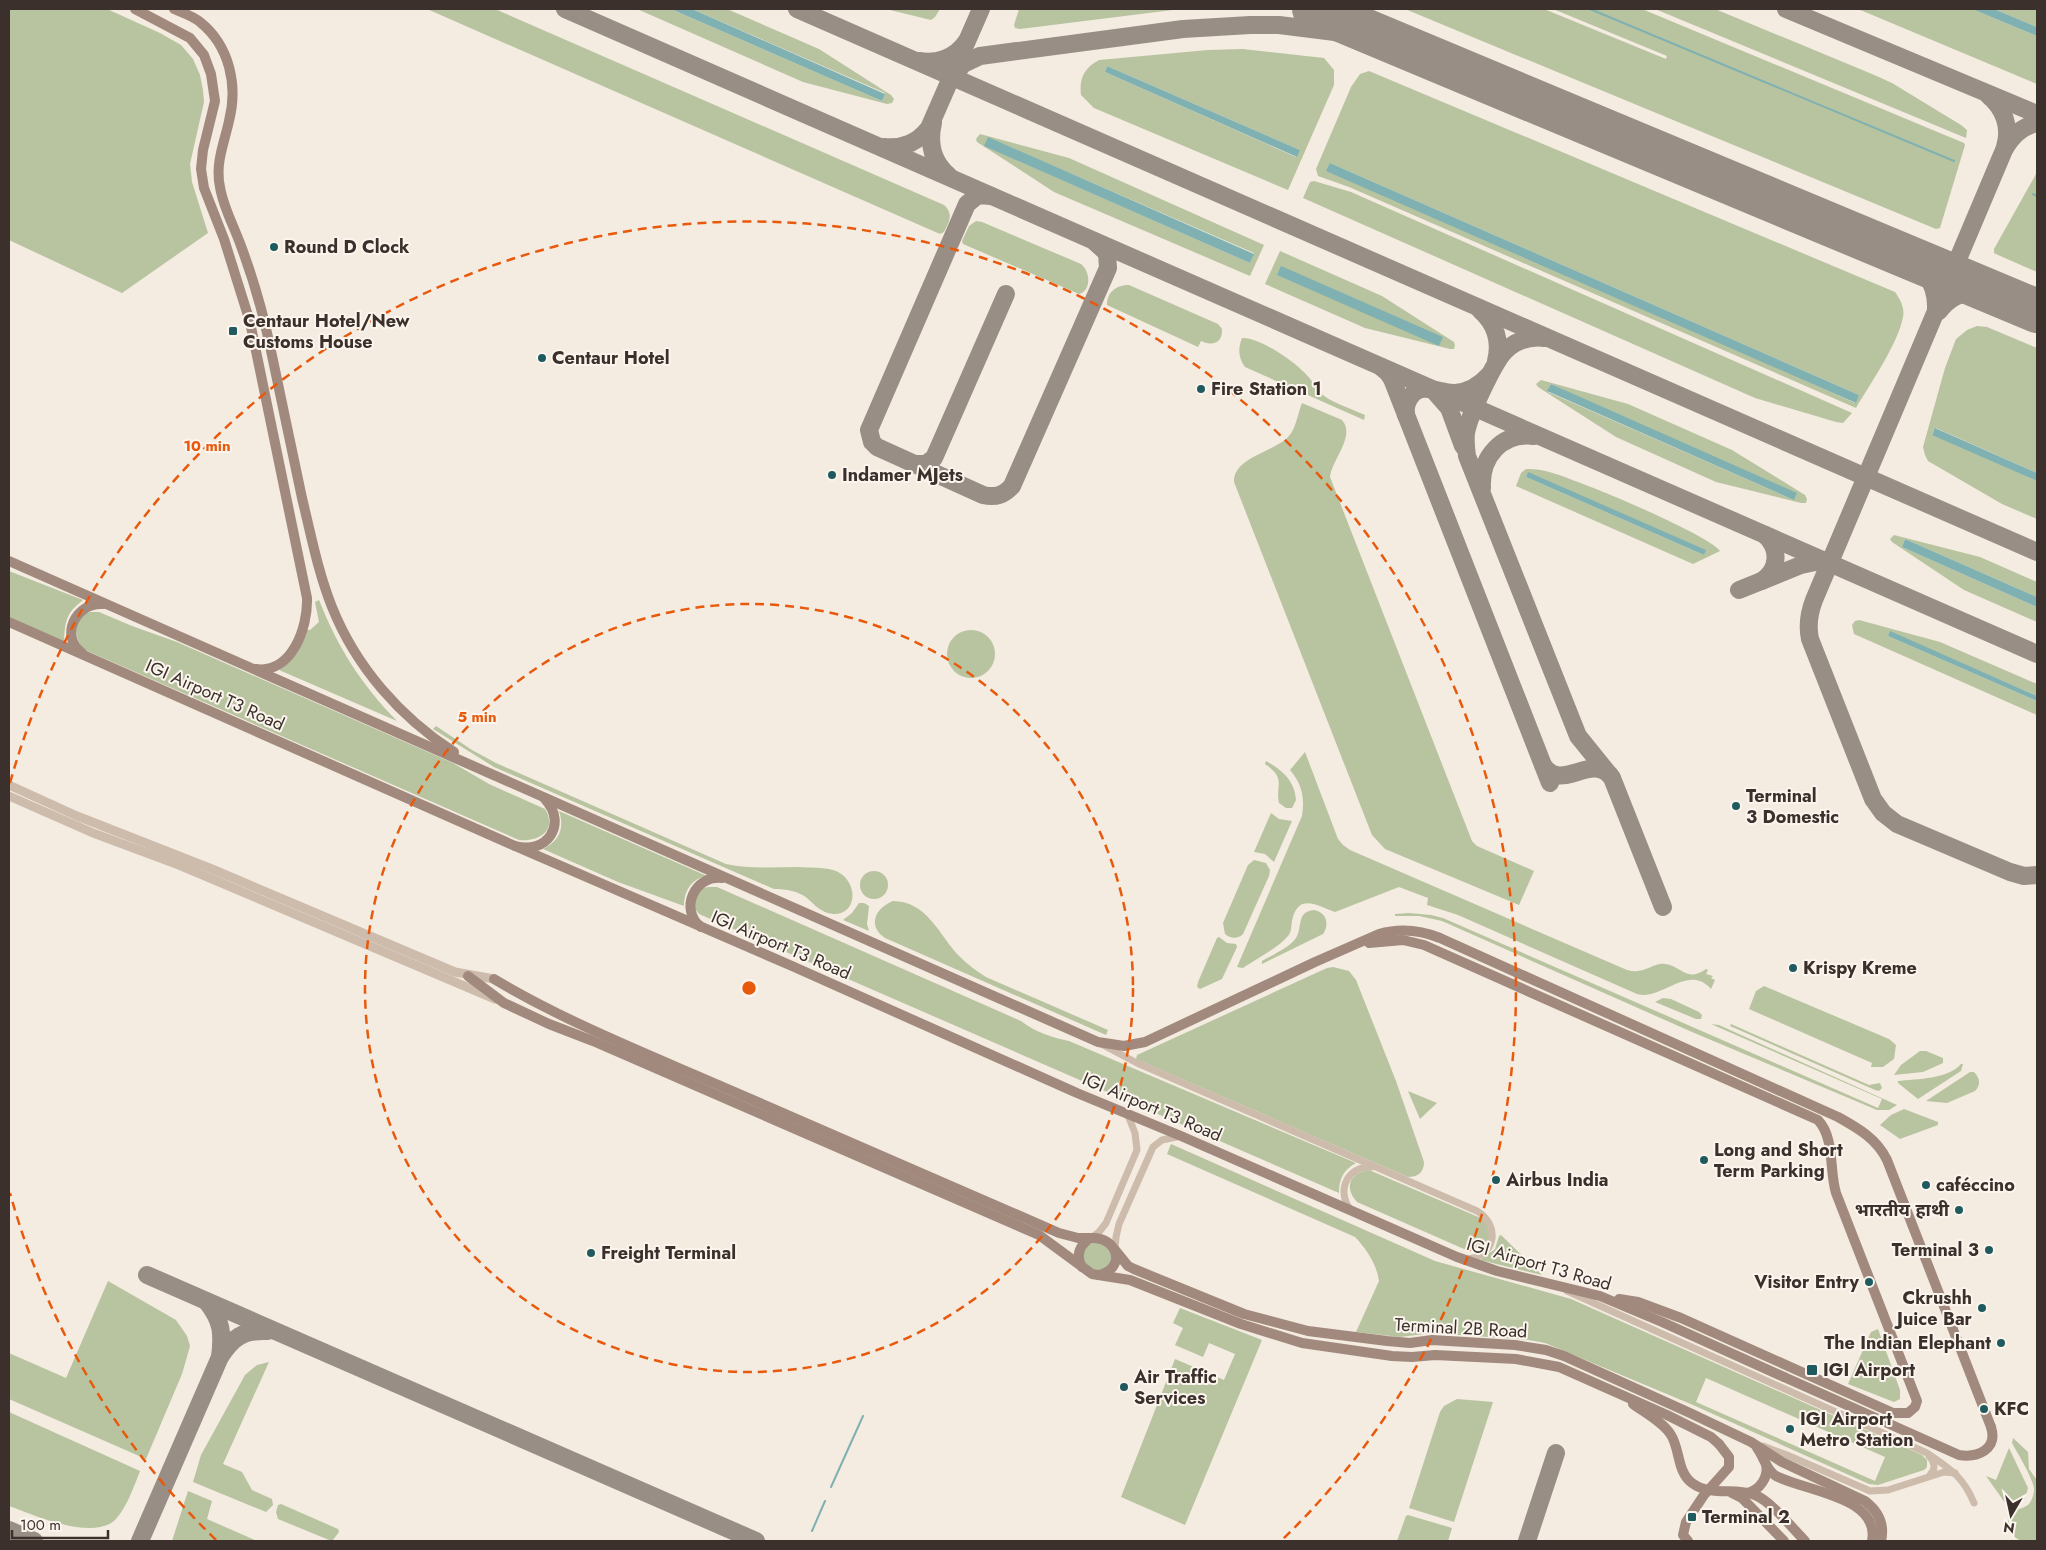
<svg xmlns="http://www.w3.org/2000/svg" width="2046" height="1550" viewBox="0 0 2046 1550" font-family="Jost,'Noto Sans Devanagari',sans-serif">
	<style>
		.green { fill: #b8c4a0; fill-rule: evenodd }
		.water { fill: #7fb0b2 }
		.lines { fill: none; stroke-linecap: round; stroke-linejoin: round }
		.stream { stroke: #7fb0b2; stroke-width: 2 }
		.taxiway { stroke: #988e86; stroke-width: 18 }
		.runway { stroke: #988e86; stroke-width: 44 }
		.minor { stroke: #cdbbac; stroke-width: 7 }
		.tertiary { stroke: #cdbbac; stroke-width: 9 }
		.secondary { stroke: #a18a7d; stroke-width: 10 }
		.secondary-bridge { stroke: #a18a7d; stroke-width: 10 }
		.ring { fill: none; stroke: #e8590c; stroke-width: 2.5; stroke-dasharray: 9 6 }
		.poi-dot { fill: #1f5a5e; stroke: #fbf5ee; stroke-width: 2 }
		.labels { text-anchor: middle; stroke-width: 4; stroke-linejoin: round; paint-order: stroke }
		.poi-label { font-size: 18px; font-weight: bold; fill: #3b302b; stroke: #fbf5ee; text-anchor: start }
		.street-label { font-size: 18px; fill: #3b302b; stroke: #fbf5ee }
		.centre { fill: #e8590c; stroke: #fbf5ee; stroke-width: 2.5 }
		.ring-label { font-size: 15px; text-anchor: middle; font-weight: bold; fill: #e8590c; stroke: #fbf5ee; stroke-width: 4; stroke-linejoin: round; paint-order: stroke }
	</style>
	<rect width="100%" height="100%" fill="#f4ebe1"/>
	<g class="green">
		<path d="M9,9H107L160,33L181,45L193,59L200,75L203,90L204,102L190,164L192,182L208,233L122,293L9,240Z"/>
		<path d="M427,9H495L944,205C954,214 949,222 944,232L940,234Z"/>
		<path d="M637,9H671L882,101L885,93L692,9H727L819,49L891,95L894,99L892,103L887,104L803,82Z"/>
		<path d="M886,9H940L935,17L931,20Z"/>
		<path d="M1019,9H1181L1020,29L1015,28L1014,25Z"/>
		<path d="M1405,9H1544L1666,59L1667,56L1553,9H1642L1964,143L1965,145L1940,228L1936,229Z"/>
		<path d="M1655,9H1715L1872,74L1892,83L1961,125L1967,130L1966,138Z"/>
		<path d="M1858,9H1972L2037,36V84Z"/>
		<path d="M1994,9H2037V27Z"/>
		<path d="M1243,49L1324,58L1334,70V85L1288,190L1094,108L1081,95C1079,79 1084,68 1099,60L1208,50ZM1107,66L1300,150L1296,157L1105,72Z"/>
		<path d="M1369,71L1895,292C1900,299 1905,308 1903,317C1898,344 1870,384 1856,408L1349,187L1318,176L1316,169L1351,87L1360,74ZM1329,163H1330L1859,395L1855,403Z"/>
		<path d="M980,134L1069,158L1264,245L1250,276L1054,192L977,142L976,139ZM989,138L1254,253L1250,263L985,146Z"/>
		<path d="M2036,174L2037,175V272L1998,255L1994,253V249Z"/>
		<path d="M1314,181L1351,192L1852,413L1843,423L1836,422L1755,398L1303,198L1310,182Z"/>
		<path d="M976,221L982,222L1081,264C1090,271 1092,290 1079,294L963,244L962,241L969,226Z"/>
		<path d="M1280,251L1382,296L1454,342L1455,346L1454,349H1450L1365,328L1265,284Z"/>
		<path d="M1129,285L1218,324L1222,329C1223,342 1213,347 1201,341L1198,347L1107,305C1107,292 1116,285 1129,285Z"/>
		<path d="M1977,326L1987,327L2037,348V473L1936,428L1932,434L2037,481V519L2002,504L1928,461L1925,455L1923,447L1945,368L1956,339L1967,330Z"/>
		<path d="M1242,338C1261,337 1300,365 1311,380C1315,385 1317,391 1323,395C1331,402 1354,410 1365,415L1364,420L1245,367C1238,358 1238,348 1242,338Z"/>
		<path d="M1541,380L1628,404L1732,450L1805,495L1807,499L1806,503H1801L1716,482L1616,437L1538,387L1536,384ZM1551,384L1794,500L1548,392Z"/>
		<path d="M1302,403L1342,420C1356,436 1332,459 1330,477L1472,841L1477,846L1534,871L1519,905L1385,849L1372,835L1234,482C1233,457 1275,452 1289,436C1296,428 1298,413 1302,403Z"/>
		<path d="M1526,469C1541,468 1561,475 1575,481C1599,489 1710,536 1720,551L1693,564L1516,486L1521,473ZM1528,473L1705,550L1704,555L1526,477Z"/>
		<path d="M1894,535L1980,557L2037,582V597L1905,539L1902,547L2037,607V622L1964,590L1892,542L1890,539Z"/>
		<path d="M9,571L83,600C66,613 65,621 64,642L9,617Z"/>
		<path d="M319,600C338,648 361,684 397,721L279,670L285,666L306,630H310L319,622L315,602Z"/>
		<path d="M90,612H99L132,626L177,642L453,763L489,784L545,809C558,830 539,842 519,840L85,650C73,639 72,617 90,612Z"/>
		<path d="M1859,620L1940,642L2037,684V696L1890,632L1888,636L2037,701V715L1854,634L1852,625L1855,621Z"/>
		<circle cx="971" cy="654" r="24"/>
		<path d="M436,726L472,750L496,763L726,864C749,869 774,867 798,867C810,868 822,867 833,870C859,878 859,915 833,914C821,913 815,905 807,898C798,891 786,889 774,889L494,767L433,729Z"/>
		<path d="M1305,752L1338,839L1343,845L1350,850L1627,970C1645,975 1653,962 1665,964C1682,966 1686,983 1706,969L1708,970L1706,974L1713,976L1711,978L1715,980L1711,989C1688,963 1662,1001 1637,994L1458,915L1427,905L1428,898L1399,887L1335,912C1319,907 1298,891 1292,921C1291,926 1292,931 1288,936C1278,948 1256,959 1243,968L1237,967L1302,816C1305,798 1302,784 1290,770Z"/>
		<path d="M1266,761C1282,770 1295,781 1296,800L1292,808H1286L1279,803C1275,785 1287,779 1265,764Z"/>
		<path d="M559,811L707,876C691,879 684,891 684,906L618,882L543,849C559,841 565,829 559,811Z"/>
		<path d="M1271,813L1279,819L1292,821L1274,862L1265,854L1254,852Z"/>
		<path d="M1254,860L1266,863L1270,870L1269,876L1243,934C1238,939 1231,939 1225,934L1223,923L1248,865Z"/>
		<circle cx="874" cy="885" r="14"/>
		<path d="M708,887H717L1021,1021C1037,1033 1051,1037 1069,1041L1356,1163C1343,1170 1339,1179 1339,1193L699,914L695,909L694,898L701,889Z"/>
		<path d="M893,901C927,901 939,935 959,956C967,964 976,971 986,977L1108,1030L1106,1035L885,938C867,926 875,908 893,901Z"/>
		<path d="M859,903H864L869,906L867,924L869,931L843,920L852,913Z"/>
		<path d="M1314,910C1326,912 1330,924 1323,934L1262,964V961C1272,955 1289,948 1296,938C1303,926 1296,912 1314,910Z"/>
		<path d="M1409,913L1431,915L1443,918L1878,1108L1882,1099L1711,1024L1719,1025L1897,1105L1889,1110H1877L1692,1032L1442,921L1419,916H1395V914Z"/>
		<path d="M1219,937L1227,943L1236,944L1237,947L1222,979L1200,989L1197,987L1198,982L1217,938Z"/>
		<path d="M1333,967L1349,971L1356,980L1396,1081L1424,1162C1424,1173 1417,1177 1408,1177L1136,1059L1137,1055L1327,968Z"/>
		<path d="M1764,986L1889,1039L1896,1045L1894,1059L1883,1067H1871L1872,1063L1749,1009L1756,991Z"/>
		<path d="M1663,998L1671,999L1699,1012L1702,1015L1701,1019H1696L1655,1002Z"/>
		<path d="M1731,1024L1869,1085L1880,1083L1882,1088L1879,1091L1875,1090L1730,1026Z"/>
		<path d="M1920,1051H1926L1943,1058V1063L1923,1072L1894,1075L1901,1065Z"/>
		<path d="M1961,1064H1963L1961,1071L1918,1099L1898,1083V1081C1917,1079 1948,1079 1961,1064Z"/>
		<path d="M1970,1072H1974C1980,1078 1981,1085 1975,1091L1947,1103L1926,1101Z"/>
		<path d="M1408,1091L1437,1103L1420,1119Z"/>
		<path d="M1904,1109L1938,1122V1125L1900,1139L1880,1125L1891,1115Z"/>
		<path d="M1171,1144L1435,1261L1571,1299L1922,1455L1927,1460V1467L1924,1470L1878,1485L1869,1484L1693,1405L1545,1343L1529,1340L1432,1333L1400,1337L1356,1332L1379,1281C1377,1265 1366,1248 1355,1237L1167,1154ZM1706,1378L1885,1457L1875,1481L1696,1402Z"/>
		<path d="M1369,1170L1483,1219C1499,1236 1486,1253 1464,1249L1357,1202C1344,1188 1349,1173 1369,1170Z"/>
		<path d="M1501,1235L1542,1275L1480,1260L1495,1249L1499,1236Z"/>
		<circle cx="1097" cy="1256" r="14"/>
		<path d="M108,1281L176,1320L187,1336L190,1346L182,1374L146,1459L9,1399V1353L66,1378Z"/>
		<path d="M1180,1308L1262,1340L1185,1525L1121,1497L1175,1359L1224,1380L1235,1354L1209,1343L1203,1357L1175,1345L1183,1328L1173,1323Z"/>
		<path d="M1878,1329L1900,1390V1399L1894,1402L1848,1384L1871,1332Z"/>
		<path d="M269,1362L223,1464L242,1472L252,1490L272,1499L273,1505L266,1512L193,1482L201,1455L245,1375L257,1365Z"/>
		<path d="M1457,1399L1493,1402L1454,1522L1409,1508L1440,1412L1444,1406Z"/>
		<path d="M9,1412L140,1471C134,1486 127,1507 116,1519C94,1542 34,1515 9,1506Z"/>
		<path d="M2013,1438L2028,1452L2029,1469L2037,1480V1541C2033,1541 2026,1542 2022,1541C2010,1537 2003,1523 2012,1513C2017,1508 2024,1509 2029,1504C2032,1500 2034,1494 2034,1489C2033,1478 2018,1454 2012,1443Z"/>
		<path d="M2009,1448L2028,1488L2025,1499L2008,1507L1986,1476L1996,1480Z"/>
		<path d="M188,1491L212,1501L207,1519L257,1541H172Z"/>
		<path d="M281,1504L338,1529L339,1532L333,1540H329L278,1519L276,1512L278,1505Z"/>
		<path d="M1408,1515L1452,1528L1448,1541H1397L1406,1516Z"/>
	</g>
	<g class="water">
		<path d="M671,9H692L885,94L882,101Z"/>
		<path d="M1972,9H1994L2037,27V36Z"/>
		<path d="M1107,66L1300,150L1297,157L1105,72Z"/>
		<path d="M988,137L1254,254L1250,263L984,146Z"/>
		<path d="M1330,163L1859,395L1856,403L1326,171Z"/>
		<path d="M1281,266L1443,337L1439,346L1277,275Z"/>
		<path d="M1551,384L1797,493L1794,500L1547,391Z"/>
		<path d="M1935,428L2037,473V481L1932,435Z"/>
		<path d="M1528,472L1706,550L1704,555L1526,477Z"/>
		<path d="M1905,539L2037,597V607L1902,547Z"/>
		<path d="M1890,631L2037,696V701L1888,636Z"/>
	</g>
	<g class="lines">
		<g class="stream">
			<path d="M1590,9L1954,161"/>
			<path d="M2033,194L2037,196"/>
			<path d="M831,1487L863,1416"/>
			<path d="M812,1531L825,1501"/>
		</g>
		<g class="taxiway">
			<path d="M565,9L2037,654"/>
			<path d="M797,9L2037,552"/>
			<path d="M1786,9L2037,114"/>
			<path d="M919,61C937,64 955,58 966,42"/>
			<path d="M953,77L963,64L980,56L1183,29L1250,25H1279L1343,33L1379,42L1427,56"/>
			<path d="M1988,95C2004,108 2011,127 2005,147"/>
			<path d="M933,123C928,144 932,162 949,176"/>
			<path d="M2037,123C2021,127 2012,136 2004,150L1814,600C1809,613 1807,625 1810,639L1873,799L1883,813L1897,824L2010,872L2024,876L2037,875"/>
			<path d="M884,147C903,149 917,143 929,128L981,9"/>
			<path d="M991,196L978,195L967,204L869,430L872,442L877,447L983,495C996,498 1004,495 1012,486L1108,268L1107,253L1095,242"/>
			<path d="M1899,254C1922,266 1937,281 1936,309"/>
			<path d="M1480,310C1496,324 1501,341 1496,361"/>
			<path d="M1939,311C1966,275 2006,298 2037,314"/>
			<path d="M1545,338C1530,336 1517,340 1506,350C1494,361 1469,416 1466,433C1465,441 1466,448 1467,456L1578,736L1612,778L1663,907"/>
			<path d="M1381,367L1388,373L1392,379L1550,783"/>
			<path d="M1435,392L1449,408L1463,446"/>
			<path d="M1406,415C1405,408 1406,402 1411,396C1422,381 1440,394 1455,393C1469,392 1480,385 1489,375"/>
			<path d="M915,464H926L934,458L1006,294"/>
			<path d="M1482,488C1480,457 1502,432 1534,436"/>
			<path d="M1762,581C1779,569 1780,549 1765,535"/>
			<path d="M1739,590L1801,565L1825,560"/>
			<path d="M1543,765C1561,793 1589,754 1610,775"/>
			<path d="M147,1275L756,1541"/>
			<path d="M207,1302C222,1321 223,1333 220,1357"/>
			<path d="M9,1530L34,1541"/>
			<path d="M140,1541L220,1357C233,1337 243,1330 268,1331"/>
			<path d="M1527,1541L1556,1453"/>
		</g>
		<path class="runway" d="M1314,9L2037,311"/>
		<g class="minor">
			<path d="M1103,1045L1137,1063L1477,1211C1501,1225 1496,1258 1466,1259"/>
			<path d="M1350,1209C1336,1190 1348,1166 1371,1167"/>
			<path d="M1091,1238L1099,1232L1106,1223L1137,1150L1135,1133L1127,1113"/>
			<path d="M1115,1250L1116,1237L1119,1224L1153,1147L1162,1140L1181,1136"/>
			<path d="M1567,1291L1927,1453C1950,1469 1963,1476 1974,1503"/>
			<path d="M1763,1446L1787,1455L1870,1491L1888,1490L1944,1472L1955,1473"/>
			<path d="M1929,1456C1935,1462 1936,1469 1930,1475"/>
		</g>
		<g class="tertiary">
			<path d="M9,785L77,816L212,869L455,972L494,979"/>
			<path d="M9,796L93,833L179,865L495,999"/>
		</g>
		<g class="secondary">
			<path d="M135,9L190,38L204,55L211,74L215,101L203,150L201,169L204,188L224,239L250,322L307,598C308,627 292,674 256,669"/>
			<path d="M174,9C183,13 193,16 200,22C230,46 238,86 229,121C224,144 215,163 220,187C223,207 234,226 241,246C253,278 263,313 270,346C281,397 291,448 302,498C311,535 318,572 332,607C356,667 400,717 454,752"/>
			<path d="M9,561L1098,1042L1124,1046L1145,1042L1315,962L1379,934C1400,928 1420,930 1440,938L1838,1117C1858,1128 1877,1139 1887,1160L1991,1427"/>
			<path d="M9,622L515,846C547,855 568,824 545,799"/>
			<path d="M82,653C59,636 76,602 103,604"/>
			<path d="M515,846L792,966L1077,1093L1181,1136L1457,1257L1497,1271L1600,1296L1662,1322L1784,1377"/>
			<path d="M701,927C679,910 694,875 722,878"/>
			<path d="M1369,943L1403,940L1424,945L1818,1120C1835,1138 1829,1170 1836,1193L1917,1401L1915,1407L1908,1413H1893L1681,1318L1638,1302L1619,1299"/>
			<path d="M468,976L504,1003L549,1024L593,1041L1039,1235L1092,1274L1130,1280L1241,1324L1302,1343L1392,1356L1412,1357L1435,1355L1516,1359L1559,1367L1667,1415L1711,1437L1719,1444"/>
			<path d="M494,979C566,1022 645,1053 723,1087C835,1135 947,1184 1059,1233L1078,1238H1090"/>
			<path d="M1115,1250L1128,1266L1134,1269L1244,1314L1308,1331L1387,1341L1410,1343L1432,1340L1515,1345L1546,1350L1564,1356L1690,1413L1751,1442L1782,1462L1865,1501C1878,1511 1885,1524 1881,1541"/>
			<path d="M1082,1267C1075,1255 1080,1245 1090,1238C1119,1236 1126,1269 1099,1275"/>
			<path d="M1633,1404C1645,1413 1663,1422 1671,1435C1680,1449 1677,1472 1692,1483C1711,1497 1735,1487 1755,1495C1772,1502 1792,1528 1805,1541"/>
			<path d="M1757,1448C1764,1457 1766,1470 1776,1476C1805,1491 1881,1497 1872,1541"/>
			<path d="M1732,1493L1742,1498L1784,1541"/>
			<path d="M1747,1493C1760,1490 1769,1477 1766,1464"/>
		</g>
		<g class="secondary-bridge">
			<path d="M1784,1377L1959,1455C1978,1458 1998,1449 1991,1427"/>
			<path d="M1688,1541L1683,1535L1686,1522L1704,1495L1729,1467V1457L1719,1444"/>
		</g>
	</g>
	<g class="ring">
		<circle cx="749" cy="988" r="384"/>
		<path d="M216 1540A767 767 0 0 1 10 1193M10 783A767 767 0 1 1 1282 1540"/>
	</g>
	<g class="poi-dot">
		<circle cx="274" cy="247" r="5"/>
		<rect x="228" y="326" width="10" height="10" rx="2.5"/>
		<circle cx="542" cy="358" r="5"/>
		<circle cx="1201" cy="389" r="5"/>
		<circle cx="832" cy="475" r="5"/>
		<circle cx="1736" cy="806" r="5"/>
		<circle cx="1793" cy="968" r="5"/>
		<circle cx="1704" cy="1160" r="5"/>
		<circle cx="1496" cy="1180" r="5"/>
		<circle cx="1926" cy="1185" r="5"/>
		<circle cx="1959" cy="1210" r="5"/>
		<circle cx="1989" cy="1250" r="5"/>
		<circle cx="591" cy="1253" r="5"/>
		<circle cx="1869" cy="1282" r="5"/>
		<circle cx="1982" cy="1308" r="5"/>
		<circle cx="2001" cy="1343" r="5"/>
		<rect x="1806" y="1364" width="12" height="12" rx="2.5"/>
		<circle cx="1124" cy="1387" r="5"/>
		<circle cx="1984" cy="1409" r="5"/>
		<circle cx="1790" cy="1429" r="5"/>
		<rect x="1687" y="1512" width="10" height="10" rx="2.5"/>
	</g>
	<g class="labels">
		<g class="poi-label">
			<text x="284" y="253">Round D Clock</text>
			<text x="243" y="327">Centaur Hotel/New<tspan x="243" dy="21">Customs House</tspan></text>
			<text x="552" y="364">Centaur Hotel</text>
			<text x="1211" y="395">Fire Station 1</text>
			<text x="842" y="481">Indamer MJets</text>
			<text x="1746" y="802">Terminal<tspan x="1746" dy="21">3 Domestic</tspan></text>
			<text x="1803" y="974">Krispy Kreme</text>
			<text x="1714" y="1156">Long and Short<tspan x="1714" dy="21">Term Parking</tspan></text>
			<text x="1506" y="1186">Airbus India</text>
			<text x="1936" y="1191">caféccino</text>
			<text x="1949" y="1216" text-anchor="end">भारतीय हाथी</text>
			<text x="1979" y="1256" text-anchor="end">Terminal 3</text>
			<text x="601" y="1259">Freight Terminal</text>
			<text x="1859" y="1288" text-anchor="end">Visitor Entry</text>
			<text x="1972" y="1304" text-anchor="end">Ckrushh<tspan x="1972" dy="21">Juice Bar</tspan></text>
			<text x="1991" y="1349" text-anchor="end">The Indian Elephant</text>
			<text x="1823" y="1376">IGI Airport</text>
			<text x="1134" y="1383">Air Traffic<tspan x="1134" dy="21">Services</tspan></text>
			<text x="1994" y="1415">KFC</text>
			<text x="1800" y="1425">IGI Airport<tspan x="1800" dy="21">Metro Station</tspan></text>
			<text x="1702" y="1523">Terminal 2</text>
		</g>
		<g class="street-label">
			<text transform="translate(215 695) rotate(24)" y="6">IGI Airport T3 Road</text>
			<text transform="translate(781 945) rotate(23)" y="6">IGI Airport T3 Road</text>
			<text transform="translate(1152 1107) rotate(23)" y="6">IGI Airport T3 Road</text>
			<text transform="translate(1539 1264) rotate(16)" y="6">IGI Airport T3 Road</text>
			<text transform="translate(1461 1328) rotate(3)" y="6">Terminal 2B Road</text>
		</g>
	</g>
	<circle cx="749" cy="988" r="8" class="centre"/>
	<g class="ring-label">
		<text x="207" y="451">10 min</text>
		<text x="477" y="722">5 min</text>
	</g>
	<rect width="2046" height="1550" fill="none" stroke="#3b302b" stroke-width="20"/>
	<g transform="translate(2011 1515) rotate(189)" stroke="#fbf5ee" stroke-width="4" paint-order="stroke">
	<path d="M0-4L9 19L0 12L-9 19Z" fill="#3b302b"/>
	<text y="-8" font-size="14" font-weight="bold" text-anchor="middle" fill="#3b302b">N</text>
	</g>
	<path d="M12 1530v8h96v-8" fill="none" stroke="#3b302b" stroke-width="2.5"/>
	<text x="20" y="1530" font-size="15" fill="#3b302b" stroke="#fbf5ee" stroke-width="4" paint-order="stroke">100 m</text>
</svg>
